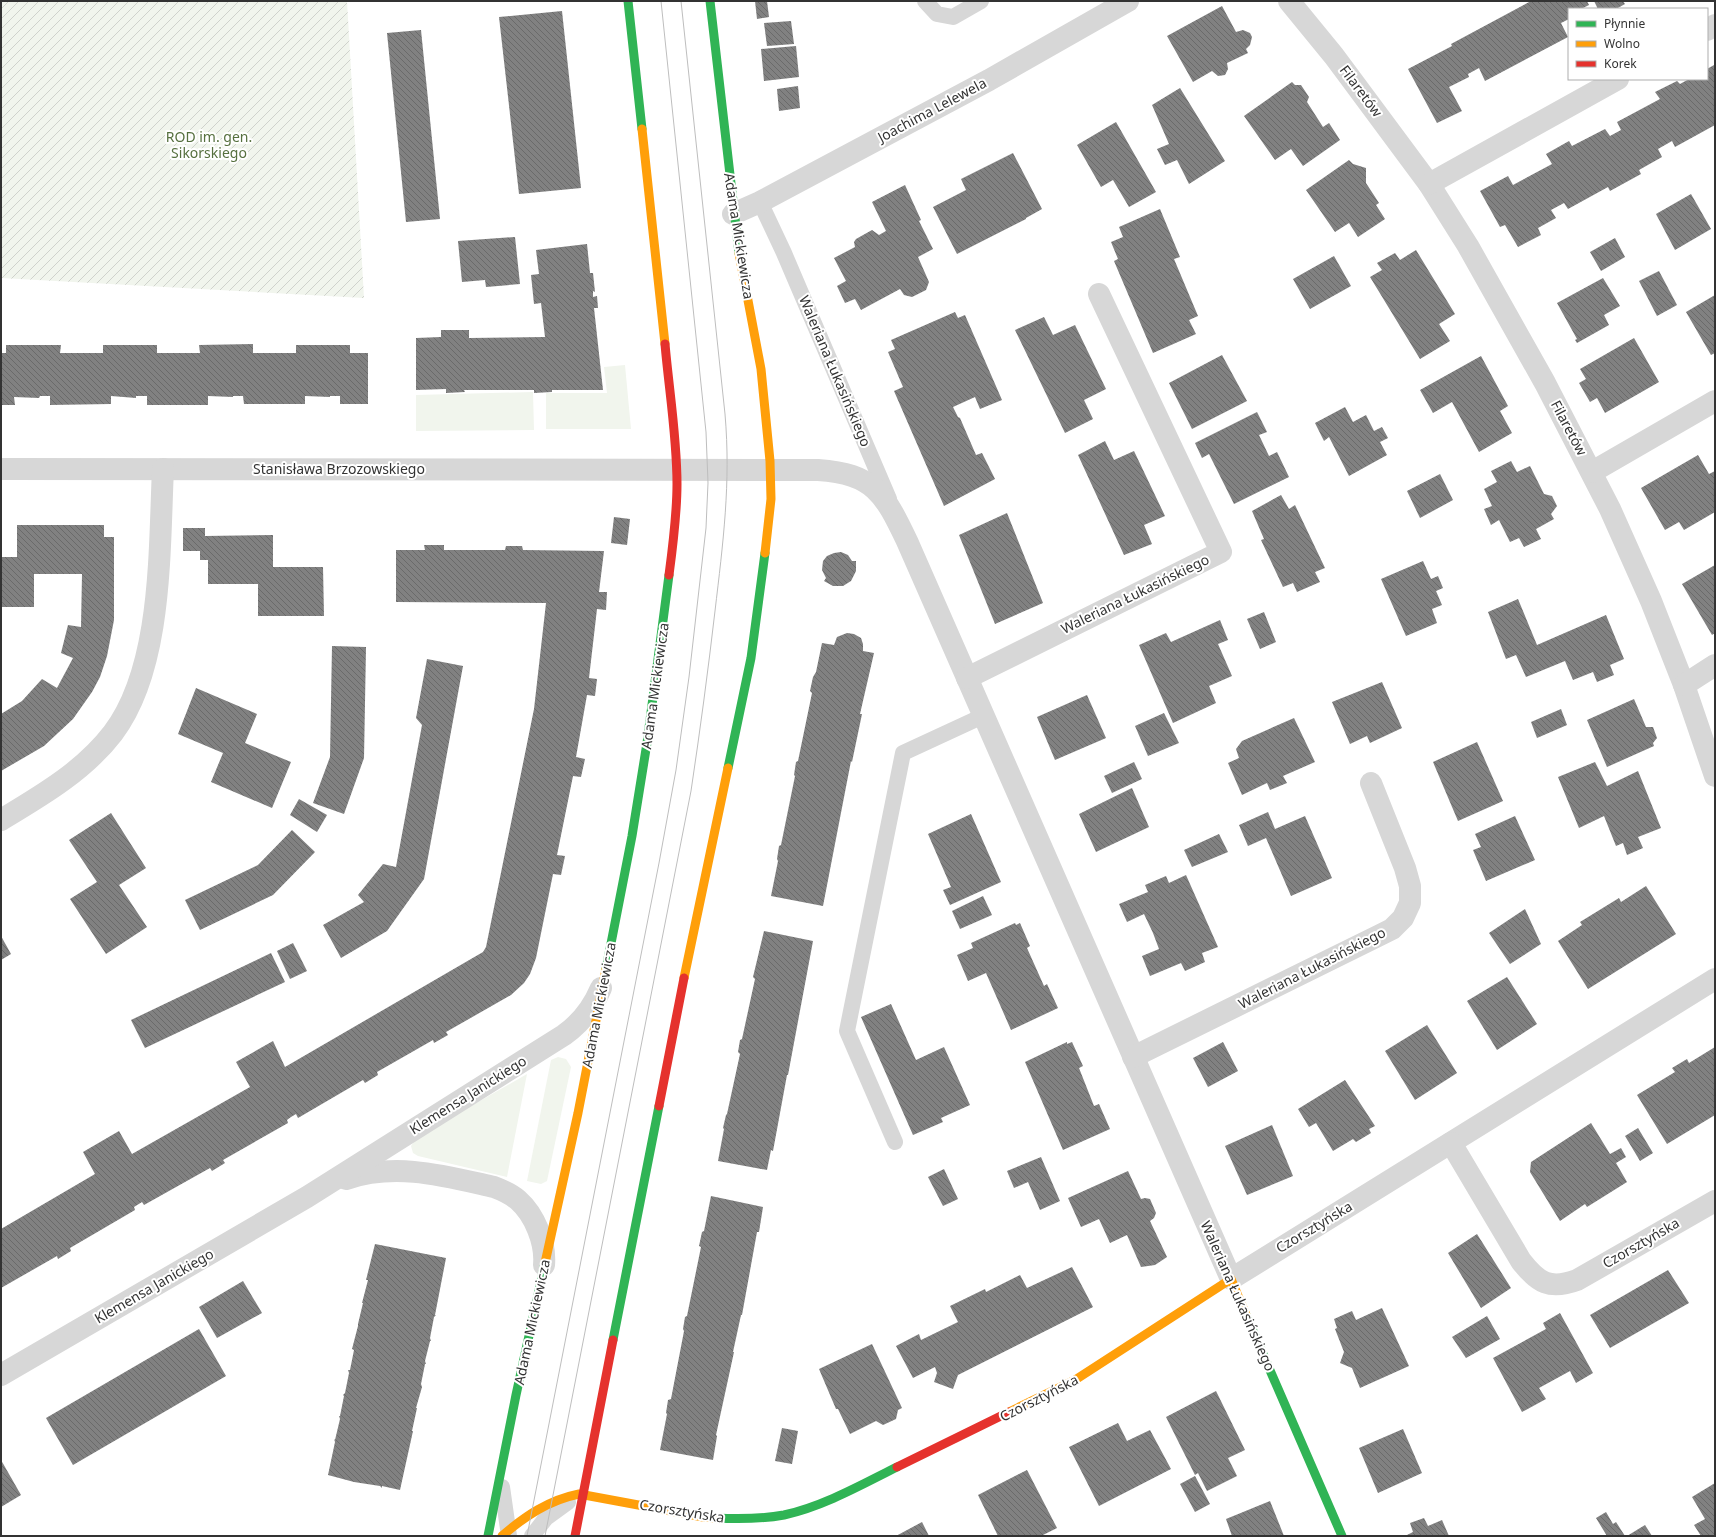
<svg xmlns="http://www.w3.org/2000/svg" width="1716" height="1537" viewBox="0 0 1716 1537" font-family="'Noto Sans',sans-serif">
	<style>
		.grass { fill: #f1f5ed }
		.garden { fill: url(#garden-furrows) }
		.building { fill: url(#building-back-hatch) }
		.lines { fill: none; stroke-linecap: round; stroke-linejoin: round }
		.lane { stroke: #d7d7d7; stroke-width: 16 }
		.street { stroke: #d7d7d7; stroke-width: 22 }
		.fast { stroke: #30b455; stroke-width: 9 }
		.slow { stroke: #ff9f0a; stroke-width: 9 }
		.jam { stroke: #e5322d; stroke-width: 9 }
		.tram { stroke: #bebebe; stroke-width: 1 }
		.labels { text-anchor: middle; stroke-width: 4; stroke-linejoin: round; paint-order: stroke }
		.street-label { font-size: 14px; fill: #333; stroke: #fff }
		.park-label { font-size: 14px; fill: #56703f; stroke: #fff }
	</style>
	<defs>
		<pattern id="garden-furrows" width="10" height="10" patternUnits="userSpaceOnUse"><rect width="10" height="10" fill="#f1f5ed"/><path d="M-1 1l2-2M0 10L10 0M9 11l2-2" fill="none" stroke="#cfd2cc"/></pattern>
		<pattern id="building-back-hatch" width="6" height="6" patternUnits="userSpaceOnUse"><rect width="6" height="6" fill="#818181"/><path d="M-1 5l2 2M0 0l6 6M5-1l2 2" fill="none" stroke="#6a6a6a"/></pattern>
	</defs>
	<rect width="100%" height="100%" fill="#fff"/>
	<g class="grass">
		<path d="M625,365L631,429H546V393H607L604,367Z"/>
		<path d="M533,392L534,430L416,431V395Z"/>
		<path d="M558,1057L566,1059L571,1067L547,1181L541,1184L527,1181L551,1060Z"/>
		<path d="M527,1074L507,1177L418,1156L413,1153L411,1146L417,1137Z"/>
	</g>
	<path class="garden" d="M1,1H347L364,298L1,278Z"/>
	<g class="building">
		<path d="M755,1H767L769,17L757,19Z"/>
		<path d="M1531,1H1587L1589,5L1581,9H1569V19L1561,23L1568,37L1485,81L1479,68L1468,74L1469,77L1449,87L1462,111L1437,123L1408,69L1452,46L1451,44Z"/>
		<path d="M1594,1H1623L1625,4L1616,9H1598Z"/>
		<path d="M1222,6L1236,32L1243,30L1250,33L1252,37L1250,45L1246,49L1248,53L1227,63L1228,69L1225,75L1218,76L1212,71L1193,82L1167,36Z"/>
		<path d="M562,11L581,188L519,194L499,17Z"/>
		<path d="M791,21L794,44L767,46L764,23Z"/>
		<path d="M421,30L440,219L406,222L387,33Z"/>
		<path d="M796,46L799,77L764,81L761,49Z"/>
		<path d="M1714,65L1715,125L1675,147L1672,141L1658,149L1662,157L1639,170L1641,174L1610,191L1608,187L1568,209L1564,203L1551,210L1556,218L1538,228L1541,235L1518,247L1505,225L1500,227L1480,191L1508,176L1513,185L1552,164L1546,154L1569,141L1572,146L1605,129L1610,136L1621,130L1617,122L1660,99L1655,92L1677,81L1680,84L1689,79H1707V69Z"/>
		<path d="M1292,82L1295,85H1301L1309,97L1307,102L1323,127L1329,123L1340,140L1303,166L1291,149L1275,160L1244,116Z"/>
		<path d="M798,86L800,108L779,111L777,89Z"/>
		<path d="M1180,88L1225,161L1189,184L1177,160L1165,165L1157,149L1169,144L1152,105Z"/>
		<path d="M1116,122L1156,192L1129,207L1113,180L1101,187L1077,145Z"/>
		<path d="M1013,153L1042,209L1026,218V219L957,254L933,207L966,190L961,179Z"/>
		<path d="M1349,160L1353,164L1366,168V183L1379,203L1376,205L1385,219L1358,237L1349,223L1335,232L1306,190Z"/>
		<path d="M905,185L921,220L919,221L933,249L918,257L929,282L926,290L912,297L904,295L900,289L861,310L855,299L845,303L837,286L846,281L834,258L855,247L854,242L856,239L872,230L879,235L886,231L872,202Z"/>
		<path d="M1691,194L1711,229L1675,250L1656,214Z"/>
		<path d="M1160,209L1180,257L1174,259L1198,316L1189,320L1196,334L1153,353L1114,261L1118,259L1111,242L1123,237L1119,227Z"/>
		<path d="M515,237L520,284L486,287L485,280L462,282L458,241Z"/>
		<path d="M1615,238L1625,257L1601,271L1590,252Z"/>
		<path d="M587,244L590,273H593L595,292L593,291V297L597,296L598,308H594L603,390H552V392L534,393V390H464L465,392L446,393V389L416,390V338L441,337V330H469V338L545,337L541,303L534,304L531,275L539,274L536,250Z"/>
		<path d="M1416,250L1455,314L1439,324L1450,341L1420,359L1370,277L1382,270L1377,263L1395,253L1400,260Z"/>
		<path d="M1334,256L1351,286L1310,309L1293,279Z"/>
		<path d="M1659,271L1677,305L1657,316L1639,281Z"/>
		<path d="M1603,278L1620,306L1604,315L1609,325L1577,343L1575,340L1577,339L1557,303Z"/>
		<path d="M1715,295V353L1711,355L1686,312Z"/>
		<path d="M955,312L958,318L965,315L1002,400L980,409L975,397L953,407L958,417L960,418L976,455L982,453L995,479L944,506L894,391L903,387L888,352L895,349L891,340Z"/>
		<path d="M1044,317L1053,335L1075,325L1106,389L1084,400L1093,419L1065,433L1015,330Z"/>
		<path d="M1634,338L1659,382L1605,413L1597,398L1590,402L1579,383L1586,379L1580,369Z"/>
		<path d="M253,344V353H296V345H350V353H368V404H340V396H330V397L305,396V404H244L243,396H233V397L208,396V405H147V396H136V398L111,396V404L50,405V396H40L39,398L14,397L15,405H1V353H6V345H61L60,353H103V345H157V353H200L199,345Z"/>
		<path d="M1222,355L1247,401L1192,429L1169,383Z"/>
		<path d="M1481,356L1508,406L1500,411L1512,433L1479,452L1452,402L1433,413L1420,390Z"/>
		<path d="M1345,407L1353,422L1366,415L1374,431L1382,427L1388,438L1380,442L1387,455L1349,476L1329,437L1324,441L1315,423Z"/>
		<path d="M1257,412L1267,432L1259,435L1269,456L1277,452L1289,477L1234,504L1209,454L1202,458L1195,443Z"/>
		<path d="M1105,441L1114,460L1134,451L1165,516L1144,525L1152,544L1124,555L1078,455Z"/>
		<path d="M1698,455L1709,474L1715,471V512L1684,530L1679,522L1665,530L1641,488Z"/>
		<path d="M1511,461L1517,472L1530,466L1544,494L1552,496L1557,506L1551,514L1554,519L1536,529L1541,539L1524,547L1519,538L1510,542L1499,520L1491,525L1484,509L1492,506L1484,489L1497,482L1491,471Z"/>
		<path d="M1440,474L1453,500L1420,518L1407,491Z"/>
		<path d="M1281,495L1289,509L1295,505L1325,568L1315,572L1320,582L1297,592L1293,583L1283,587L1261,540L1264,539L1252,511Z"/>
		<path d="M1007,513L1043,603L995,624L959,535Z"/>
		<path d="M614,517L630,519L627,545L611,543Z"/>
		<path d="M17,525H104V537H114V620L107,656L100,677L92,692L73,719L44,746L1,771V714L22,701L42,679L57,688L73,658L61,653L68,625L81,627L82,574H34V607H1V557H17Z"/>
		<path d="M183,528H205V536L273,535V567H323L324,616H258V584H208V560H200V551H183Z"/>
		<path d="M424,545H444V550H505L506,546H522L523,550L604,551L599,592H607L606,610L597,609L589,678L597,679L595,696L587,695L576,757L585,759L581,777L573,776L557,855L565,856L561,875L553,874L536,958L530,974L524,983L511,995L446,1032L448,1035L434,1043L433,1040L377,1072L378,1075L365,1083L363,1080L298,1118L296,1114L291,1117L287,1120L288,1123L223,1160L225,1163L212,1171L210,1168L144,1205L142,1202L134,1207L135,1210L70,1248L71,1251L58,1259L57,1256L1,1288V1229L95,1174L83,1152L119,1131L132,1154L250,1087L236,1062L273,1041L285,1067L483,952L486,947L534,709L546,603L396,602V550H425Z"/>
		<path d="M841,552L848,555L852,561H856V571L851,581L843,586H833L824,581L826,578L822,570L823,561L827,556L834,553Z"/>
		<path d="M1423,561L1431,579L1438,576L1443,588L1436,591L1442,605L1432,609L1437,623L1406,636L1381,579Z"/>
		<path d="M1715,565V633L1712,635L1682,584Z"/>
		<path d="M1518,599L1537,645L1606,615L1624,659L1610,665L1614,675L1597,682L1593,672L1573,680L1565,661L1526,677L1516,655L1506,659L1488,612Z"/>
		<path d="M1264,612L1276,642L1260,649L1247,619Z"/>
		<path d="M1220,620L1228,640L1218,644L1232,676L1209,686L1216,703L1173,723L1139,645L1166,633L1171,642Z"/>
		<path d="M847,633L854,634L861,638L863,644V651L874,653L860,714H862L852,762L851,761L823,906L771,896L778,861L777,859L779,846L781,845L795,776L794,775L796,762L798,761L812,693L810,691L813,677L816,672L822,643L834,645L837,637Z"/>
		<path d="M332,646L366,647L364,758L344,814L313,803L330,757Z"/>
		<path d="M427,659L463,666L424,879L387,931L341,958L323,925L364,902L358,895L383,864L396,867L422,725L416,718Z"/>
		<path d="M1382,682L1402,728L1370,743L1367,736L1350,744L1332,702Z"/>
		<path d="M196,688L257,714L245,743L291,762L272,808L211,782L223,753L178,734Z"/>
		<path d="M1087,695L1106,738L1055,760L1037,717Z"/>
		<path d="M1634,699L1646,727H1653L1657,738L1653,743L1654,746L1607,767L1587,720Z"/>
		<path d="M1561,709L1567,725L1537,738L1531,722Z"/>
		<path d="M1164,713L1179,743L1148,756L1135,726Z"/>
		<path d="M1294,718L1315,762L1283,776L1287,783L1270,790L1267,783L1242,795L1228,763L1239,758L1236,749L1242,741Z"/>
		<path d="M1477,742L1503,801L1458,821L1433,762Z"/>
		<path d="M1134,762L1142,779L1112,793L1104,776Z"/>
		<path d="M1595,762L1607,786L1638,771L1661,828L1638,837L1643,848L1627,855L1623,843L1616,846L1604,816L1579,828L1558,777Z"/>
		<path d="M1132,788L1149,827L1096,852L1079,814Z"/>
		<path d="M299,799L327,815L317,832L290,815Z"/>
		<path d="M1268,812L1275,829L1305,816L1332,878L1291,896L1266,838L1248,846L1239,825Z"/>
		<path d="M111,813L146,868L119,885L147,927L106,954L70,899L97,882L69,840Z"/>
		<path d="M971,814L1001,882L950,905L943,890L951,887L928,834Z"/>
		<path d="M1515,816L1535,860L1486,881L1473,850L1481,847L1475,834Z"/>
		<path d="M292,830L315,852L273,895L200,930L185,900L258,865Z"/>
		<path d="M1219,834L1228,852L1192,867L1184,850Z"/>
		<path d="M1186,875L1218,947L1202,953L1205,962L1185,971L1181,963L1150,976L1142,956L1159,949L1153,933L1144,914L1127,922L1119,904L1148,892L1145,885L1166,876L1169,883Z"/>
		<path d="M1646,886L1676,934L1588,989L1558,941L1582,925L1580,922L1619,898L1621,902Z"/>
		<path d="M983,896L992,915L960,929L952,911Z"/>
		<path d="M1525,909L1541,944L1510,964L1489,933Z"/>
		<path d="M1015,923L1016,925L1020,923L1030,946L1027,948L1044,986L1047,984L1058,1008L1011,1030L986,973L968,981L957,955L973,948L971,943Z"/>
		<path d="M764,931L813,941L788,1075H787L773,1151L771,1150L767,1170L718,1161L724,1129L723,1128L726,1115L727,1114L740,1054L738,1052L740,1040L742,1039L755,979L753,977Z"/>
		<path d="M1,936L11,954L1,960Z"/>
		<path d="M293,943L307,971L290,979L277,951Z"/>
		<path d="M271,953L285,982L145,1048L131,1020Z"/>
		<path d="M1507,977L1537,1024L1497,1050L1467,1001Z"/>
		<path d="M891,1004L916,1060L944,1047L970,1105L941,1118L943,1122L913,1135L861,1017Z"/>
		<path d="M1427,1025L1457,1073L1415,1100L1385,1051Z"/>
		<path d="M1067,1042V1044L1072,1042L1083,1066L1079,1068L1094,1106L1099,1104L1110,1129L1063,1150L1025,1062Z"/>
		<path d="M1223,1042L1238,1071L1208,1087L1193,1058Z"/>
		<path d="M1715,1047V1115L1667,1144L1637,1095L1675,1072L1672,1068L1687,1059L1689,1063Z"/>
		<path d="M1345,1080L1375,1126L1369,1129L1371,1133L1356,1142L1353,1139L1333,1151L1316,1123L1309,1127L1298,1109Z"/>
		<path d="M1591,1123L1610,1154L1621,1148L1626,1157L1616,1163L1627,1182L1587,1207L1585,1204L1560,1221L1530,1172L1531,1162Z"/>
		<path d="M1272,1125L1293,1176L1247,1195L1225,1146Z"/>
		<path d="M1638,1128L1653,1153L1640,1161L1625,1136Z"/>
		<path d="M1041,1157L1060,1201L1040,1210L1028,1182L1014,1188L1007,1171Z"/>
		<path d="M944,1169L958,1199L943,1206L928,1177Z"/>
		<path d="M1128,1171L1141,1199L1145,1198L1150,1199L1156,1213L1154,1218L1150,1221L1167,1257L1155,1265L1141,1267L1127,1235L1110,1243L1099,1219L1081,1227L1068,1198Z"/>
		<path d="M711,1196L763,1207L759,1232H757L742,1315H741L733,1352H734L716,1435L717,1436L713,1460L660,1450L667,1414L666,1413L668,1400L671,1399L684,1331L683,1329L685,1317L687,1316L701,1247L699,1246L702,1232L704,1231Z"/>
		<path d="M1477,1234L1511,1288L1481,1308L1448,1253Z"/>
		<path d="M375,1244L446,1258L435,1315H436L434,1317L430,1338L431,1341H430L425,1361L426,1364H425L421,1384L422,1387L416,1408H417L412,1431H413L400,1490L382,1486V1488L380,1486L354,1482L328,1475L335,1442L334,1439L335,1440L340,1419L339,1416H340L344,1396L343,1395L345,1393L349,1373L348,1370H350L354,1350L352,1349L358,1326V1324L363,1303H362L368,1280H366Z"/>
		<path d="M1072,1267L1093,1307L958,1375L953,1389L934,1382L937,1373L935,1367L913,1378L896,1346L919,1334L921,1340L958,1322L950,1306L985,1289L986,1292L1020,1275L1027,1288Z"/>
		<path d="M1668,1270L1689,1303L1610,1348L1590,1315Z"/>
		<path d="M243,1281L262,1313L217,1338L199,1307Z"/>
		<path d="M1382,1308L1409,1366L1360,1388L1352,1368L1340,1363L1344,1352L1335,1329L1337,1328L1334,1319L1352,1311L1356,1320Z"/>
		<path d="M1560,1313L1593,1373L1576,1383L1570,1371L1539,1388L1546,1399L1522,1412L1493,1358L1546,1329L1543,1323Z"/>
		<path d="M1487,1316L1500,1339L1466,1358L1452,1337Z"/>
		<path d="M199,1329L226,1376L73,1465L46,1418Z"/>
		<path d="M872,1344L902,1408L898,1410L896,1419L883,1425L876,1421L850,1434L838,1409H836L819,1369Z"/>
		<path d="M1216,1391L1245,1450L1228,1458L1237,1476L1207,1491L1198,1473L1195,1475L1166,1417Z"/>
		<path d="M1118,1423L1127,1441L1150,1430L1171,1469L1099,1506L1069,1447Z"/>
		<path d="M782,1428L798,1431L792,1464L775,1461Z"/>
		<path d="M1403,1429L1422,1473L1378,1493L1359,1448Z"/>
		<path d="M1,1460L21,1495L1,1507Z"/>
		<path d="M1027,1470L1057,1528L1041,1536H998L978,1495Z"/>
		<path d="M1195,1476L1210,1504L1195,1512L1180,1484Z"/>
		<path d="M1715,1483V1536H1701L1694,1525L1705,1519L1692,1497Z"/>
		<path d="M1270,1501L1284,1536H1232L1226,1519Z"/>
		<path d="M1606,1512L1613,1524L1616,1522L1625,1536H1607L1596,1518Z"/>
		<path d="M1424,1518L1428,1526L1442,1520L1449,1536H1405L1413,1532L1410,1523Z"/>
		<path d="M922,1522L929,1536H896Z"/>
		<path d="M1645,1525L1652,1536H1627Z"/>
	</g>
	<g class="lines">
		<g class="lane">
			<path d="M925,1L937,14L953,17L981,1"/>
			<path d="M760,202L784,253L889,499"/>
			<path d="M895,1142L847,1031L903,753L983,716"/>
			<path d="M502,1487L509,1536"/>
			<path d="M532,1536L546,1518L568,1502"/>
		</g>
		<g class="street">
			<path d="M1289,1L1334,56L1429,184L1468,246L1545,383L1610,509L1651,601L1684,685L1715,776"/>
			<path d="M1707,30L1715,25"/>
			<path d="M1429,184L1618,79"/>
			<path d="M733,214L760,202L989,80L1128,1"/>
			<path d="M1,469L818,470C874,474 884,493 907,541L1231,1279L1715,979"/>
			<path d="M1592,472L1715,401"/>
			<path d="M967,678L1221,552L1099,294"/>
			<path d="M1684,685L1715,665"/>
			<path d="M1,820C41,796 84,771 113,733C163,667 159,549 163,469"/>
			<path d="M1133,1057L1380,935L1392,929L1403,918L1410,903V886L1405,868L1371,783"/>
			<path d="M1451,1143L1521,1261C1538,1283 1550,1290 1577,1280L1715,1201"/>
			<path d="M346,1179C396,1162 445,1176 494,1187C502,1190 511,1194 518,1200C535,1215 546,1243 544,1265"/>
			<path d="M1,1375L307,1197L564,1035C581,1023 593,1007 601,988"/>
		</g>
		<g class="fast">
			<path d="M628,1L642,129"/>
			<path d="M710,1L739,253"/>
			<path d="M728,768L751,658L765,553"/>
			<path d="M606,969L632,836L647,743L669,575"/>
			<path d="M1246,1315L1342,1536"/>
			<path d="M613,1340L659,1106"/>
			<path d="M716,1518C738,1519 762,1519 784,1515C824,1506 861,1485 897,1467"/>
			<path d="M488,1536L516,1395L545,1263"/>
		</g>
		<g class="slow">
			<path d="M642,129L665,344"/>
			<path d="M739,253L761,369L770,461L771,499L765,553"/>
			<path d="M684,978L728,768"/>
			<path d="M545,1263L578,1113L606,969"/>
			<path d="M1009,1412L1075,1380L1231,1279L1246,1315"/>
			<path d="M502,1536C525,1516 549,1500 579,1494L703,1517L716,1518"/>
		</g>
		<g class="jam">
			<path d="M665,344C669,390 677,437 677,484C677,514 673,545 669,575"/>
			<path d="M659,1106L684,978"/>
			<path d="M897,1467L1009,1412"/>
			<path d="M575,1536L613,1340"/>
		</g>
		<g class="tram">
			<path d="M527,1536L659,863L676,770L689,677L706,528L708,483L706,432L661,1"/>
			<path d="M545,1536L691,791C700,731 708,671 715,611C723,543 731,483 725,414L681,1"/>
		</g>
	</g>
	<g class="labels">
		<g class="street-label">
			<text transform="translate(1361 91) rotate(53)" y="5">Filaretów</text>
			<text transform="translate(932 110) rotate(-28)" y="5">Joachima Lelewela</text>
			<text transform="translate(739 236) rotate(81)" y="5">Adama Mickiewicza</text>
			<text transform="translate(835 371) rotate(67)" y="5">Waleriana Łukasińskiego</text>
			<text transform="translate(1569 428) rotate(62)" y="5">Filaretów</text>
			<text x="339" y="474">Stanisława Brzozowskiego</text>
			<text transform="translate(1135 594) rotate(-26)" y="5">Waleriana Łukasińskiego</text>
			<text transform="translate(655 686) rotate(-82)" y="5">Adama Mickiewicza</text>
			<text transform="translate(1312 968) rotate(-27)" y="5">Waleriana Łukasińskiego</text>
			<text transform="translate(599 1005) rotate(-79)" y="5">Adama Mickiewicza</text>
			<text transform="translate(468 1095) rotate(-32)" y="5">Klemensa Janickiego</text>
			<text transform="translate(1314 1227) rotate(-31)" y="5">Czorsztyńska</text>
			<text transform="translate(1641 1243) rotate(-30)" y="5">Czorsztyńska</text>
			<text transform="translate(154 1286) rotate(-30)" y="5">Klemensa Janickiego</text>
			<text transform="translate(1238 1296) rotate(66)" y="5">Waleriana Łukasińskiego</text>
			<text transform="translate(532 1322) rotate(-78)" y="5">Adama Mickiewicza</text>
			<text transform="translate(1039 1398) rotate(-27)" y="5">Czorsztyńska</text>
			<text transform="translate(682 1511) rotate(9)" y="5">Czorsztyńska</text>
		</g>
		<g class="park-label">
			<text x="209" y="142">ROD im. gen.<tspan x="209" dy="16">Sikorskiego</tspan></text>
		</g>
	</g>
	<rect width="1716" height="1537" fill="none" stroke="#333333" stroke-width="4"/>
	<rect x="1568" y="8" width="140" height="72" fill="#ffffff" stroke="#adadad"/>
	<rect x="1576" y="21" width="20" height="6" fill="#30b455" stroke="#adadad"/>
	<text x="1604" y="28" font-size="12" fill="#333333">Płynnie</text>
	<rect x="1576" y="41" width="20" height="6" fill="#ff9f0a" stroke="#adadad"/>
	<text x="1604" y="48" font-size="12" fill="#333333">Wolno</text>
	<rect x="1576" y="61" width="20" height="6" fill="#e5322d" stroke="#adadad"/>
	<text x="1604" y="68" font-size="12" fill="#333333">Korek</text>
</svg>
